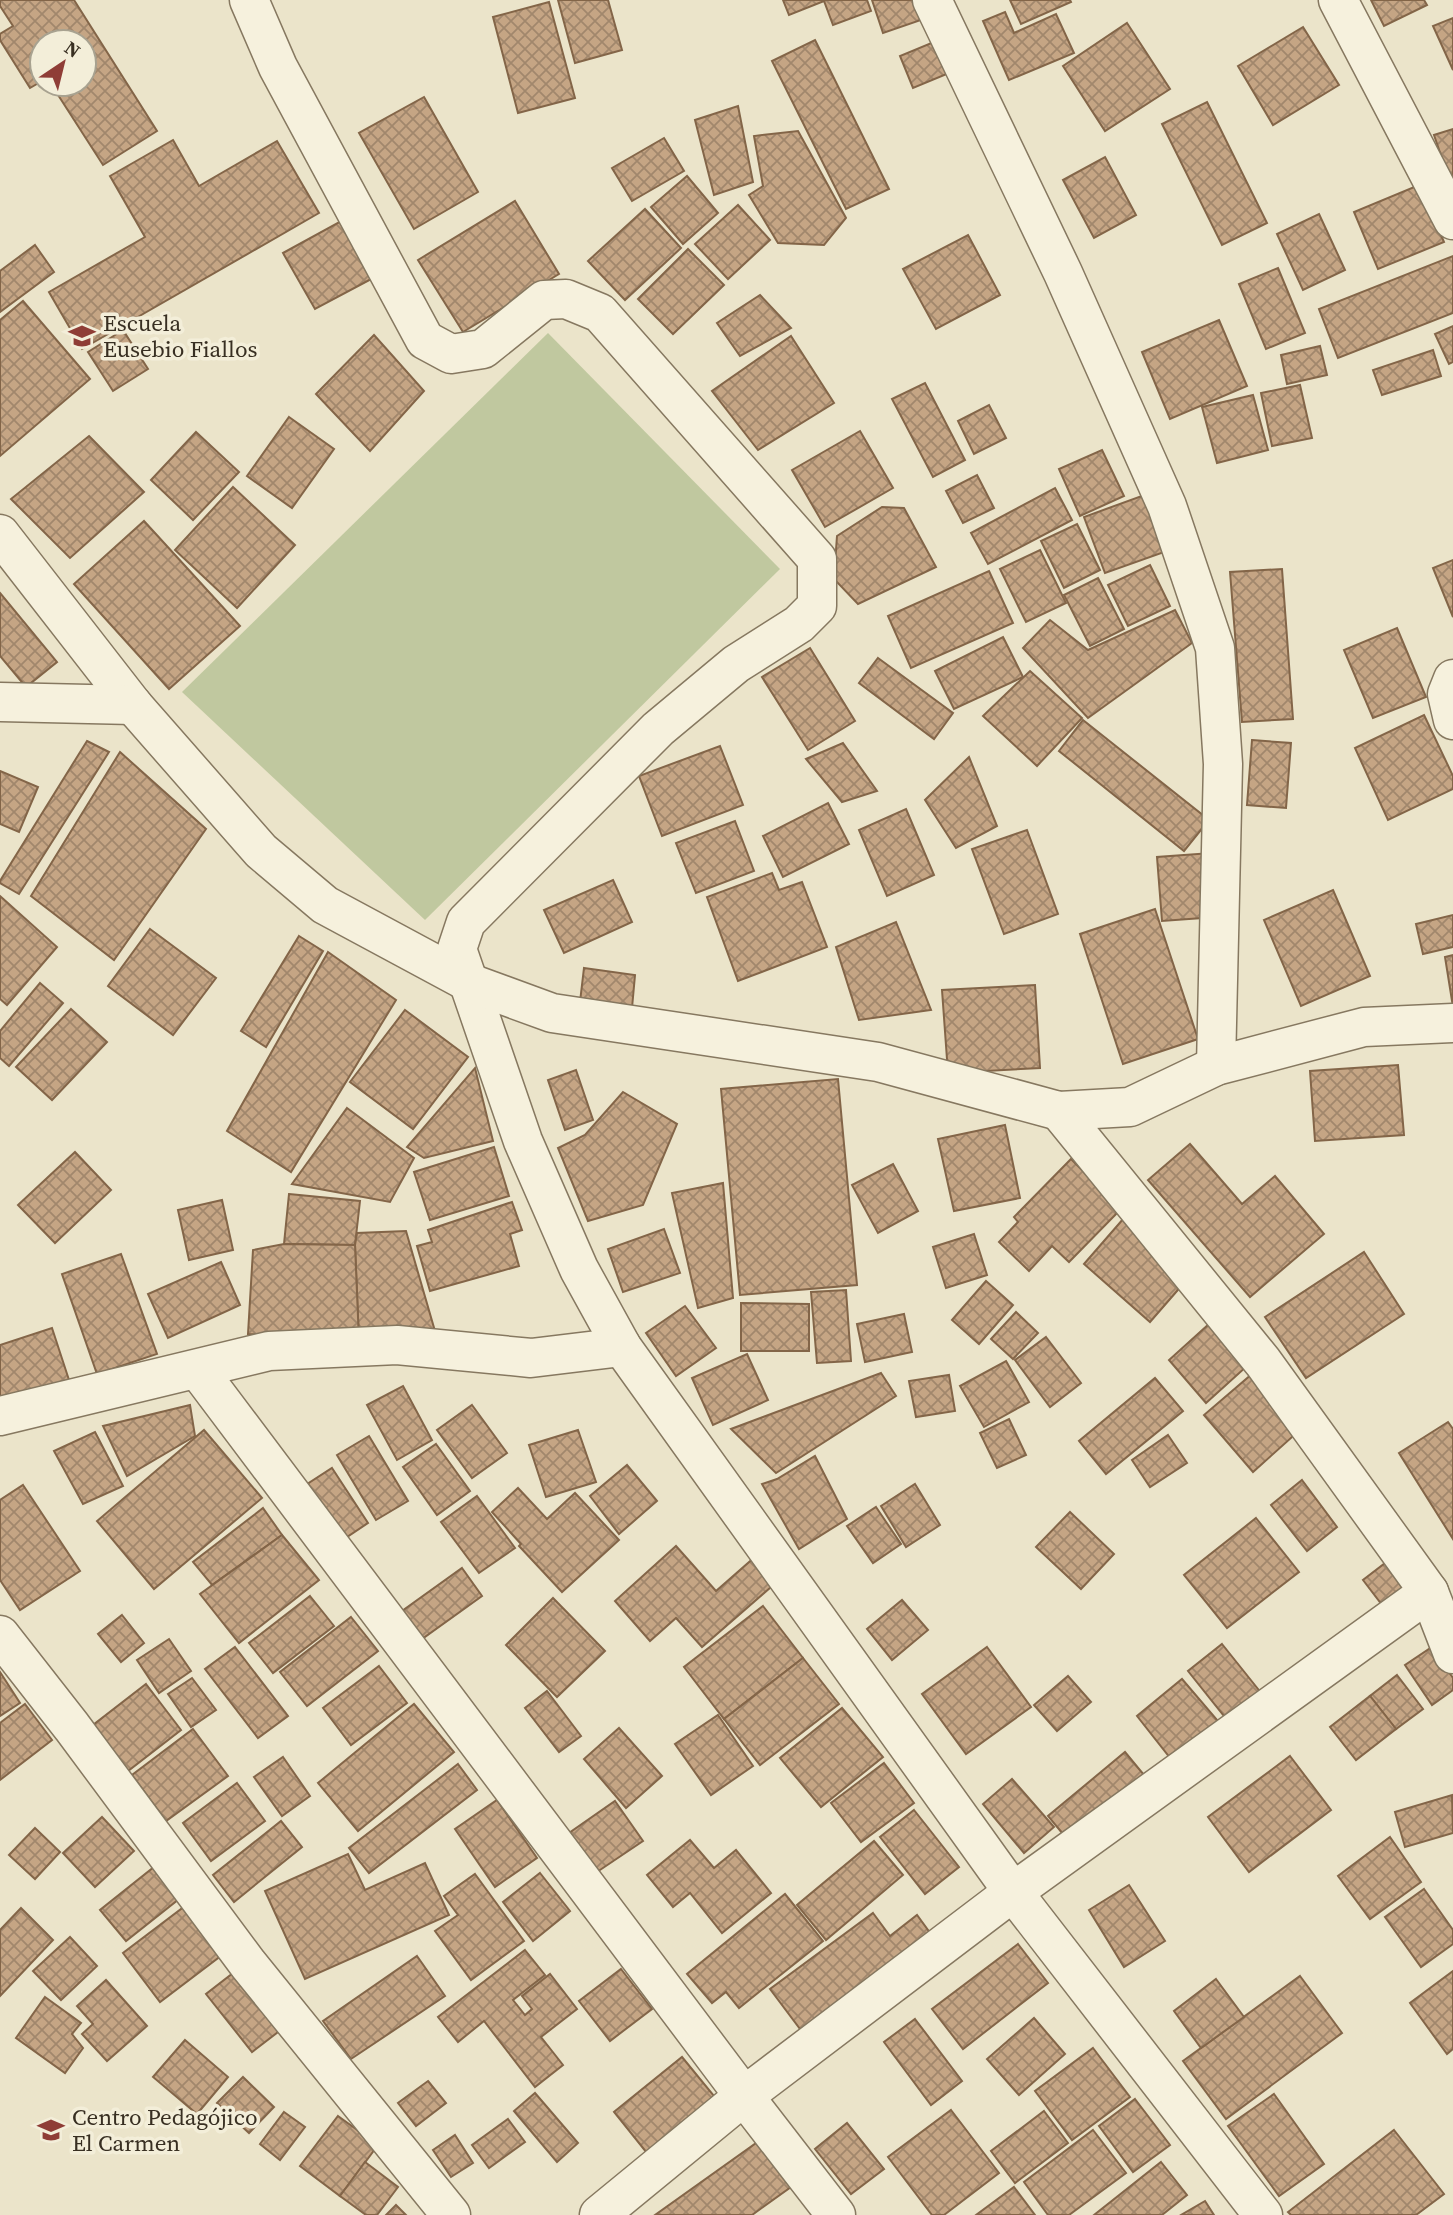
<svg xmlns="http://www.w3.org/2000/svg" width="1453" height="2215" viewBox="0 0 1453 2215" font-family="'Source Serif 4',serif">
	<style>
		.pitch { fill: #c0c89f }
		.building { fill: url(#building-cross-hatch); stroke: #836548; stroke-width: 2 }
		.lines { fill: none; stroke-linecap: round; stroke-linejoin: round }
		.minor-casing { stroke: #867860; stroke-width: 41 }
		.minor { stroke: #f6f1dd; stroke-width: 38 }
		.labels { text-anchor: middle; stroke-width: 7; stroke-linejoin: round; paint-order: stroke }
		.poi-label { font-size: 23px; fill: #382f22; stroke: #f3eed9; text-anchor: start }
	</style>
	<defs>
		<pattern id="building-cross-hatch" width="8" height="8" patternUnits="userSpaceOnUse" patternTransform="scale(1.75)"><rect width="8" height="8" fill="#c5a584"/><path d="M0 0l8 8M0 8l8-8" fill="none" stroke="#a1876c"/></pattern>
	</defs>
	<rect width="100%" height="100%" fill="#ebe4ca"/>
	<path class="pitch" d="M548,333L780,569L425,920L182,692Z"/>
	<g class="building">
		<path d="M0,0H74L157,131L103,165L51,84H84V42H42V81L30,88L0,40V34L13,26L0,6Z"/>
		<path d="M558,0H608L622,50L575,63Z"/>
		<path d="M783,0H867L871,11L833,25L824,1L789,15Z"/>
		<path d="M872,0H914L921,20L883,33Z"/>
		<path d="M1010,0H1070L1071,2L1021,24Z"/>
		<path d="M1371,0H1424L1427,5L1384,26Z"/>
		<path d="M549,2L575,98L518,113L493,17Z"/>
		<path d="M1005,12L1014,33L1056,14L1074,53L1009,80L983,21Z"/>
		<path d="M1453,18V70L1433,26Z"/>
		<path d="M1127,23L1170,89L1105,131L1063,66Z"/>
		<path d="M1303,27L1339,85L1273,125L1238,66Z"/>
		<path d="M941,39L954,71L913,88L900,56Z"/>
		<path d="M815,40L889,189L846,209L772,61Z"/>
		<path d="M424,97L478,192L414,229L359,133Z"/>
		<path d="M1207,102L1267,223L1222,245L1162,124Z"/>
		<path d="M738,106L753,182L714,195L695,120Z"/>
		<path d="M1453,129V175L1448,176L1434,135Z"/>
		<path d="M798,131L846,218L824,245L778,243L749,195L763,186L754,136Z"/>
		<path d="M664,138L684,171L632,201L612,168Z"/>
		<path d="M173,140L199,186L277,141L319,213L82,349L49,292L145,237L110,176Z"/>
		<path d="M1105,157L1136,215L1094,238L1063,180Z"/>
		<path d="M687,176L718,213L683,244L651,207Z"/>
		<path d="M1419,185L1444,242L1378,269L1354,212Z"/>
		<path d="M515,201L559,274L463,332L418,260Z"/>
		<path d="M738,205L770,240L728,279L695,244Z"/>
		<path d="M645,209L681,248L625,300L588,261Z"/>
		<path d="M1319,214L1345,270L1303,290L1277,234Z"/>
		<path d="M343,220L375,277L315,309L283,253Z"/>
		<path d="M968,235L1000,295L936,329L903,269Z"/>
		<path d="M35,245L54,272L0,312V271Z"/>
		<path d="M688,249L724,285L673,334L638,299Z"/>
		<path d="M1453,256V313L1338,358L1319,309Z"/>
		<path d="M1278,268L1305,333L1266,349L1239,284Z"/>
		<path d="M760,295L791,328L740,356L717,323Z"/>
		<path d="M23,301L90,379L0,456V320Z"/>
		<path d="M1219,320L1247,386L1170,419L1142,352Z"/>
		<path d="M1453,326V362L1449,364L1435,334Z"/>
		<path d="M123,330L148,369L113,391L88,352Z"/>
		<path d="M374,335L424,391L370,451L316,394Z"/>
		<path d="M791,336L834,403L758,450L712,391Z"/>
		<path d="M1320,346L1327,375L1287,384L1281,355Z"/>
		<path d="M1433,350L1441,376L1382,395L1373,370Z"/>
		<path d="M925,383L965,460L933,477L892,399Z"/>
		<path d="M1300,385L1312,438L1272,446L1261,393Z"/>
		<path d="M1253,395L1268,450L1217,463L1202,407Z"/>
		<path d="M989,405L1006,438L974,454L958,421Z"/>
		<path d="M289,417L334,449L292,508L247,476Z"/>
		<path d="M860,431L893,488L825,527L792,470Z"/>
		<path d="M196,432L239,472L193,520L151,480Z"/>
		<path d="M89,436L144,492L70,558L11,499Z"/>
		<path d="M1102,450L1124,496L1080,516L1059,469Z"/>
		<path d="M977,475L994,508L963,523L946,491Z"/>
		<path d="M233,487L295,545L237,608L175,550Z"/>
		<path d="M1055,488L1072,520L988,564L971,533Z"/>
		<path d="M1150,493L1170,550L1105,573L1084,517Z"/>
		<path d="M882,507L904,508L936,567L858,604L834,579L837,536Z"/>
		<path d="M144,521L240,626L169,689L74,584Z"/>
		<path d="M1077,524L1100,570L1064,588L1041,541Z"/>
		<path d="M1040,550L1066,603L1026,622L1000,569Z"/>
		<path d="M1453,560V617L1433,568Z"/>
		<path d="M1150,565L1170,606L1128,626L1108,585Z"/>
		<path d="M1282,569L1293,719L1242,722L1230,572Z"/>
		<path d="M989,571L1013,623L911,668L888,616Z"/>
		<path d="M1098,578L1124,629L1090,646L1064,595Z"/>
		<path d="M0,593L57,662L26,687L0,656Z"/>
		<path d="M1175,610L1192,643L1088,718L1023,648L1050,620L1088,650Z"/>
		<path d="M1397,628L1426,697L1373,718L1344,650Z"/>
		<path d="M1003,637L1023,677L954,709L935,671Z"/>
		<path d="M810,648L855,721L808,750L762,677Z"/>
		<path d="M878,658L953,713L934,739L859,683Z"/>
		<path d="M1030,671L1082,718L1037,766L983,716Z"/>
		<path d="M1424,715L1453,776V789L1388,820L1355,748Z"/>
		<path d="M1083,720L1209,820L1184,851L1059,751Z"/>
		<path d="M1252,740L1291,743L1286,808L1247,805Z"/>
		<path d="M87,741L109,752L19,894L0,883V881Z"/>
		<path d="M843,743L877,791L842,802L806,759Z"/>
		<path d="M720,746L743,805L662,836L639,776Z"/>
		<path d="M120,752L206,829L114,960L31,896Z"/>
		<path d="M969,757L997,826L956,848L925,800Z"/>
		<path d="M0,771L38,787L19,832L0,824Z"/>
		<path d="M828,803L849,844L783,877L763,836Z"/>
		<path d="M906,809L934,875L887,896L859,830Z"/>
		<path d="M735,821L754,871L696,893L676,843Z"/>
		<path d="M1027,830L1058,914L1004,934L972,849Z"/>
		<path d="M1211,853L1216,917L1162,921L1157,857Z"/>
		<path d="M772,873L779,890L802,882L827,947L738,981L707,897Z"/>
		<path d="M613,880L632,922L564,953L544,910Z"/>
		<path d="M1333,890L1370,976L1301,1006L1264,920Z"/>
		<path d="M0,896L57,947L7,1005L0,999Z"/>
		<path d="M1155,909L1198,1039L1123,1064L1080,934Z"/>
		<path d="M1453,915V947L1423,954L1416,924Z"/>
		<path d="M896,922L931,1010L859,1020L836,947Z"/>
		<path d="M150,929L216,978L173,1035L108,986Z"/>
		<path d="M299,936L323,951L266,1047L241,1031Z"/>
		<path d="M328,952L396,1000L291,1172L227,1131Z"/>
		<path d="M1453,955V1007L1445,957Z"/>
		<path d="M584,968L635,975L632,1008L580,1002Z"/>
		<path d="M40,983L63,1003L9,1066L0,1058V1031Z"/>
		<path d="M1035,985L1040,1068L948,1073L942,990Z"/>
		<path d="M71,1009L107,1042L52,1100L16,1067Z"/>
		<path d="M405,1010L468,1057L413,1129L350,1082Z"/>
		<path d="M1398,1065L1404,1135L1315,1141L1310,1071Z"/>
		<path d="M475,1068L493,1141L424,1158L407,1147Z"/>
		<path d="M576,1070L593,1120L565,1130L548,1080Z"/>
		<path d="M838,1079L857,1285L740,1295L721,1089Z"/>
		<path d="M623,1092L677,1124L643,1205L588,1221L558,1148L585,1135Z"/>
		<path d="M347,1108L414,1158L390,1202L292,1184Z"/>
		<path d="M1005,1125L1020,1198L954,1211L938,1139Z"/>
		<path d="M1190,1144L1242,1204L1275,1176L1324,1234L1250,1297L1148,1180Z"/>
		<path d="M494,1147L509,1196L430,1220L414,1172Z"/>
		<path d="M75,1152L111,1190L55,1243L18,1205Z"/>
		<path d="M1071,1159L1121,1209L1069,1262L1052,1246L1029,1271L999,1242L1018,1222L1014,1217Z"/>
		<path d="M893,1164L918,1211L878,1233L852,1185Z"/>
		<path d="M723,1183L733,1298L698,1308L672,1193Z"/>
		<path d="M289,1194L360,1201L355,1245L284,1244Z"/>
		<path d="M222,1200L233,1250L189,1260L178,1210Z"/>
		<path d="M512,1202L522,1230L510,1234L519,1266L430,1291L417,1246L432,1242L428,1230Z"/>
		<path d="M1124,1218L1190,1276L1150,1322L1084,1264Z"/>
		<path d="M664,1229L680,1273L623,1292L608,1249Z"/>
		<path d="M406,1231L439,1345L359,1341L355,1245L357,1233Z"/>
		<path d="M974,1234L987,1275L946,1288L933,1247Z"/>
		<path d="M284,1244L355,1245L359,1341L248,1334L253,1250Z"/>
		<path d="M1364,1252L1404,1314L1306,1378L1265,1317Z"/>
		<path d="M121,1254L157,1354L97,1374L62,1274Z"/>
		<path d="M221,1262L240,1305L168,1338L148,1294Z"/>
		<path d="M986,1281L1013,1305L979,1344L952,1320Z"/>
		<path d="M846,1290L851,1361L817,1363L811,1292Z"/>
		<path d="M741,1303L809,1304V1351H741Z"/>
		<path d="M685,1306L716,1348L676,1376L646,1333Z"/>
		<path d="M1016,1312L1038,1333L1013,1359L991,1339Z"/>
		<path d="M904,1314L912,1352L865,1362L857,1324Z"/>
		<path d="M1209,1324L1247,1366L1206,1403L1169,1360Z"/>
		<path d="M52,1328L70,1383L0,1405V1345Z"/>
		<path d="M1046,1337L1081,1383L1050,1407L1015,1360Z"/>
		<path d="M747,1354L768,1400L713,1425L692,1378Z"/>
		<path d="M1006,1361L1029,1402L984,1427L960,1386Z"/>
		<path d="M881,1373L896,1396L776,1473L731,1429Z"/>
		<path d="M1252,1374L1301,1429L1253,1472L1204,1415Z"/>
		<path d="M949,1375L955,1411L916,1417L909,1381Z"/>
		<path d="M1155,1378L1183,1411L1106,1474L1079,1441Z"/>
		<path d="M403,1386L432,1440L397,1460L367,1405Z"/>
		<path d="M190,1405L195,1436L127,1476L103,1426Z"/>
		<path d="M472,1405L507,1453L472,1478L437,1430Z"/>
		<path d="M1009,1419L1026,1455L997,1468L980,1433Z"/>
		<path d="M1448,1422L1453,1429V1539L1399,1453Z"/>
		<path d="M204,1430L262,1498L154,1589L97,1521Z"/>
		<path d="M578,1430L596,1482L546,1497L529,1445Z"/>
		<path d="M95,1432L123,1486L83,1504L54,1451Z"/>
		<path d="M1168,1435L1187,1463L1150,1487L1132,1460Z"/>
		<path d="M369,1436L408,1501L376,1520L337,1455Z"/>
		<path d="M436,1444L470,1491L437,1515L403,1467Z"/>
		<path d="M815,1456L847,1519L799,1549L762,1484L777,1479Z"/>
		<path d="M627,1465L657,1501L619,1534L590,1496Z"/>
		<path d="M332,1468L368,1523L338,1543L301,1488Z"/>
		<path d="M1302,1480L1337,1527L1307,1551L1271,1505Z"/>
		<path d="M915,1484L940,1525L906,1547L881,1506Z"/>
		<path d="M23,1485L80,1571L20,1610L0,1580V1500Z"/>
		<path d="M518,1488L547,1519L575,1493L619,1540L562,1592L519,1546L521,1544L492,1512Z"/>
		<path d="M477,1496L515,1548L479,1573L441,1522Z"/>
		<path d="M876,1507L901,1544L873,1563L847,1526Z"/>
		<path d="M263,1508L282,1535L212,1585L193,1562Z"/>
		<path d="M1070,1512L1114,1554L1081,1589L1036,1547Z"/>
		<path d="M1256,1518L1299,1572L1227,1628L1184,1575Z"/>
		<path d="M282,1535L319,1580L239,1643L200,1594Z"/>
		<path d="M676,1546L716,1591L756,1556L778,1581L702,1647L676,1618L650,1641L615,1601Z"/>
		<path d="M1393,1557L1416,1587L1386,1610L1363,1580Z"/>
		<path d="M462,1568L482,1596L422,1639L402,1611Z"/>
		<path d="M310,1596L334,1626L273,1673L249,1643Z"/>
		<path d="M553,1598L605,1651L557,1697L506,1645Z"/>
		<path d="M902,1600L928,1630L892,1660L867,1629Z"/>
		<path d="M763,1606L803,1658L724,1719L684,1667Z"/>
		<path d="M122,1615L144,1643L121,1662L98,1634Z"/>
		<path d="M351,1617L378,1651L307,1706L280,1672Z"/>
		<path d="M169,1639L191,1671L159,1693L137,1660Z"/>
		<path d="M1222,1644L1262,1694L1228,1721L1188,1671Z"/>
		<path d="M235,1647L288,1716L258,1738L205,1669Z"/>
		<path d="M987,1647L1031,1707L966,1754L922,1694Z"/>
		<path d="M1432,1647L1453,1678V1690L1432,1705L1405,1665Z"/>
		<path d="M803,1658L839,1704L760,1765L724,1719Z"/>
		<path d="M379,1666L407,1703L351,1745L323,1708Z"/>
		<path d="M0,1672L20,1703L0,1716Z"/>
		<path d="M1397,1675L1423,1709L1396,1729L1370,1696Z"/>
		<path d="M1068,1676L1091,1702L1057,1731L1034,1705Z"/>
		<path d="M192,1678L216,1710L191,1727L168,1694Z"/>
		<path d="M1182,1679L1218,1721L1171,1759L1137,1716Z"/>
		<path d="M146,1684L181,1730L128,1771L93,1725Z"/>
		<path d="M547,1691L581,1736L559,1752L525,1708Z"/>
		<path d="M1370,1696L1396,1729L1356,1760L1330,1727Z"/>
		<path d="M25,1704L52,1740L0,1780V1723Z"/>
		<path d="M414,1704L454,1752L358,1831L318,1783Z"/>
		<path d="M842,1708L883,1757L821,1807L780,1758Z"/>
		<path d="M718,1715L753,1766L711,1795L675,1744Z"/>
		<path d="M619,1728L662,1776L626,1808L584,1759Z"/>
		<path d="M193,1729L228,1776L166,1821L132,1775Z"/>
		<path d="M1125,1752L1149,1781L1072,1845L1048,1816Z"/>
		<path d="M1290,1756L1331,1810L1249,1872L1208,1817Z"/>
		<path d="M283,1757L310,1796L282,1816L254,1777Z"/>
		<path d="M884,1763L914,1803L861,1842L831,1803Z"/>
		<path d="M458,1764L477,1790L369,1873L349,1848Z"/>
		<path d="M1012,1779L1054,1827L1024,1853L983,1804Z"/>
		<path d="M237,1783L265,1821L211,1861L183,1823Z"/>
		<path d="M1452,1795L1453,1833L1405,1847L1395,1812Z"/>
		<path d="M497,1800L537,1858L495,1887L455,1829Z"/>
		<path d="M615,1801L643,1841L597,1872L569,1833Z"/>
		<path d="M914,1810L959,1867L925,1894L880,1837Z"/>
		<path d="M102,1817L134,1851L95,1887L63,1853Z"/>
		<path d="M281,1821L302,1847L234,1902L213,1875Z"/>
		<path d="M35,1828L60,1852L35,1879L9,1855Z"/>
		<path d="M1390,1837L1421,1882L1370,1919L1338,1876Z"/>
		<path d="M690,1840L714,1868L736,1850L771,1893L722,1933L690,1893L673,1907L647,1875Z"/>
		<path d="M874,1841L903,1875L826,1940L797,1905Z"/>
		<path d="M348,1854L365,1890L425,1863L449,1915L305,1979L265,1891Z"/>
		<path d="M154,1867L179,1899L126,1941L100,1910Z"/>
		<path d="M540,1873L570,1911L533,1941L503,1902Z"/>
		<path d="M475,1874L524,1941L471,1980L435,1931L458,1915L444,1896Z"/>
		<path d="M1129,1885L1165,1941L1124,1967L1089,1910Z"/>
		<path d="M1424,1889L1453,1930V1944L1421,1967L1385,1917Z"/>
		<path d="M785,1894L823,1941L739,2008L726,1992L712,2003L687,1974Z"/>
		<path d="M189,1903L226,1952L160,2002L123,1953Z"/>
		<path d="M21,1908L53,1940L0,1996V1930Z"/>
		<path d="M873,1913L890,1936L917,1915L936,1941L806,2037L770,1989Z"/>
		<path d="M70,1937L97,1966L61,2000L33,1971Z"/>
		<path d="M1018,1944L1048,1983L963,2049L932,2009Z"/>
		<path d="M525,1950L545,1975L513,2000L525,2015L532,2009L522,1996L550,1974L577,2009L541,2037L563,2065L535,2087L484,2021L458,2042L438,2017Z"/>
		<path d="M417,1956L445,1996L351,2059L323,2021Z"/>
		<path d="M621,1969L652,2009L610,2041L579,2001Z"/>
		<path d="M237,1970L282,2029L252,2052L206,1994Z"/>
		<path d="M1453,1971V2049L1447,2054L1410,2003Z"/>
		<path d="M1300,1976L1342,2033L1226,2119L1183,2061Z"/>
		<path d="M1216,1979L1244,2017L1201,2048L1174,2011Z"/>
		<path d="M106,1980L147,2026L107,2061L82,2034L93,2024L77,2006Z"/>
		<path d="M45,1997L81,2023L72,2034L83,2048L65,2073L16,2038Z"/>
		<path d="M1034,2018L1065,2054L1019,2095L987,2059Z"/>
		<path d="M915,2019L962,2081L931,2105L884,2042Z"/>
		<path d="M185,2040L228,2077L197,2114L153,2077Z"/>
		<path d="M1093,2048L1130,2097L1072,2140L1035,2091Z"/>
		<path d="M682,2057L719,2102L651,2158L614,2112Z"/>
		<path d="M243,2077L274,2107L249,2133L217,2103Z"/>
		<path d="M428,2081L446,2103L416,2126L398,2103Z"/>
		<path d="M535,2093L578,2143L557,2162L514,2111Z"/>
		<path d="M1274,2094L1324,2164L1279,2196L1228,2126Z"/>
		<path d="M1135,2099L1170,2145L1133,2172L1099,2126Z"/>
		<path d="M951,2110L999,2173L944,2215H932L888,2157Z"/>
		<path d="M1044,2111L1068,2143L1015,2183L991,2151Z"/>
		<path d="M284,2112L305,2127L280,2160L260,2144Z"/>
		<path d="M338,2116L378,2145L340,2196L300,2166Z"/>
		<path d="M508,2119L525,2142L489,2168L472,2145Z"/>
		<path d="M847,2123L884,2169L851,2194L815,2149Z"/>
		<path d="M1093,2130L1126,2173L1069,2215H1048L1024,2182Z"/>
		<path d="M1394,2130L1444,2194L1416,2215H1291L1288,2212Z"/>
		<path d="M455,2135L473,2163L451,2177L433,2150Z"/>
		<path d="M759,2141L791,2187L752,2215H655Z"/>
		<path d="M365,2162L398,2187L377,2215H366L340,2196Z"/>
		<path d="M1161,2162L1187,2195L1162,2215H1094Z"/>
		<path d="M1014,2187L1035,2215H976Z"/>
		<path d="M1205,2201L1214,2215H1181Z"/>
		<path d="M396,2205L406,2215H386Z"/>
	</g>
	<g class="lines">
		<g class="minor-casing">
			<g id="minor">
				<path d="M249,0L278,67L425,340L451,354L483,349L544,300L566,299L600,313L817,559V606L799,624L736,664L658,729L466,922L457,949L523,1141L579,1269L622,1347L1013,1892L1263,2215"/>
				<path d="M932,0L1063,273L1167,506L1215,648L1223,764L1216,1066"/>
				<path d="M1338,0L1453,220"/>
				<path d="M0,534L133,705L261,851L325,905L470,983L552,1013L878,1062L1059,1111L1130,1107L1216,1066L1364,1027L1453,1023"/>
				<path d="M1453,679L1447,694L1453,720"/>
				<path d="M0,702L133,705"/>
				<path d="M1059,1111L1263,1362L1429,1592L1453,1654"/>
				<path d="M198,1370L744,2096L836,2215"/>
				<path d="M0,1416L269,1351L397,1345L531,1358L622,1347"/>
				<path d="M0,1635L72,1727L248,1964L451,2215"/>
				<path d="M599,2215L744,2096L1013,1892L1429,1592"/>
			</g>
		</g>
		<use href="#minor" class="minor"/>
	</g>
	<defs>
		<g id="school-bare" transform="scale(2.1)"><path d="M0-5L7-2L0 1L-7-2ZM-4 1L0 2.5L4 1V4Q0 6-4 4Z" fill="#8f3d36" stroke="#f3eed9" stroke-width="2.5" paint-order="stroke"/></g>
	</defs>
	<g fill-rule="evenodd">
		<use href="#school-bare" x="82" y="336"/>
		<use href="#school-bare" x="51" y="2130"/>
	</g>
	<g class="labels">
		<g class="poi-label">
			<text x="103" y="331">Escuela<tspan x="103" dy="26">Eusebio Fiallos</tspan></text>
			<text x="72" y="2125">Centro Pedagójico<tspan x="72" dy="26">El Carmen</tspan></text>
		</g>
	</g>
	<g transform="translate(63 63) rotate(35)"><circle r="33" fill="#f3eed9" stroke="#a8a290" stroke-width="2"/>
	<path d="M0-5L12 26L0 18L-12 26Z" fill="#8f3d36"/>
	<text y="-10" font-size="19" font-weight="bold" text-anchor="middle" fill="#382f22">N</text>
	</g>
</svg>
